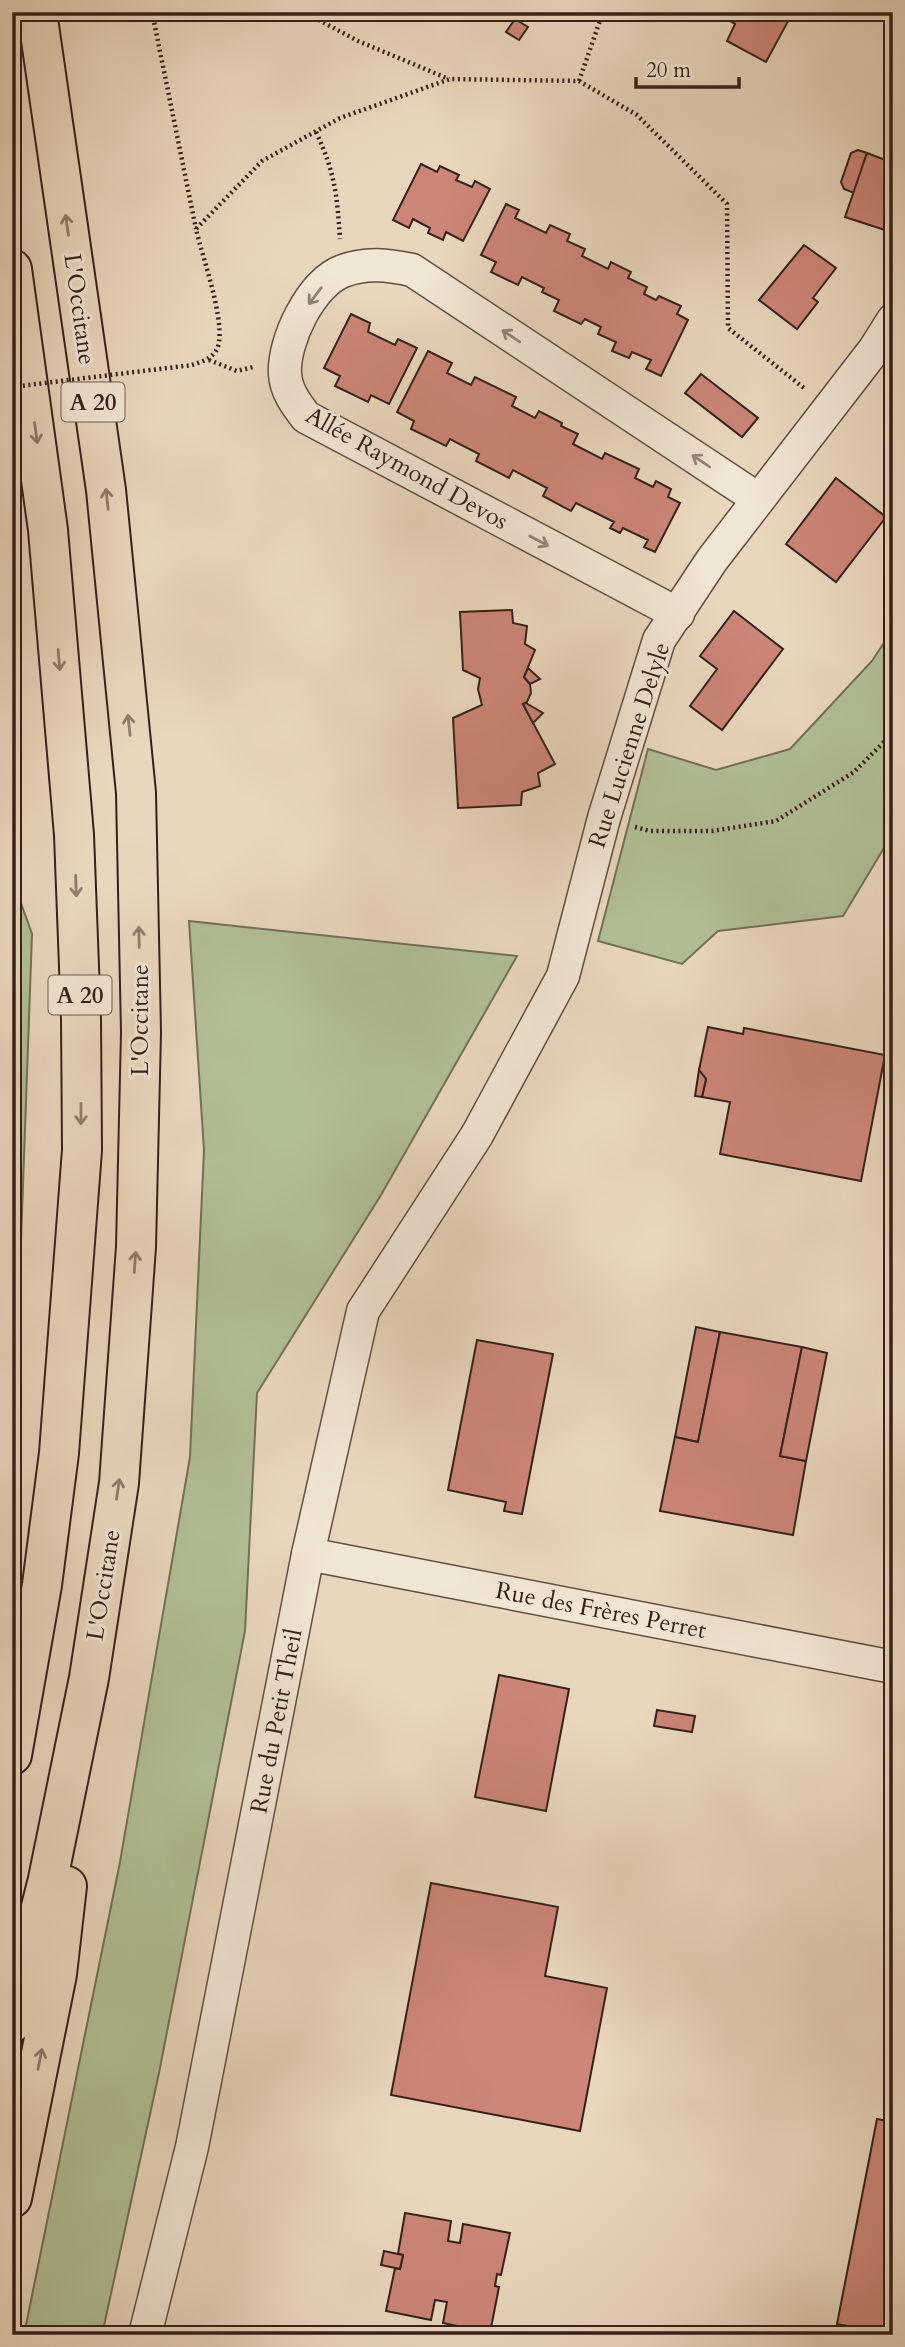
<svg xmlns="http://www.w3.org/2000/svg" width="905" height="2347" viewBox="0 0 905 2347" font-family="Cardo,serif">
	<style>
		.green { fill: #b1bf95; stroke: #747057; stroke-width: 2 }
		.building { fill: #cc8577; stroke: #362119; stroke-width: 2 }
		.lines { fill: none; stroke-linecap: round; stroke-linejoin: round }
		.street-casing { stroke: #634e42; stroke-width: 35 }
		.highway-casing { stroke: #362119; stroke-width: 42 }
		.path { stroke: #362119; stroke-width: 4.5; stroke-dasharray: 2 3.5; stroke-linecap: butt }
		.street { stroke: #f1e5d4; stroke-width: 32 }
		.highway { stroke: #e9d7bd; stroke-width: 38 }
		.path-bridge { stroke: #362119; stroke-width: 4.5; stroke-dasharray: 2 3.5; stroke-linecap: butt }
		.oneway { stroke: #907c6b }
		.oneway2 { stroke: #948376 }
		.labels { text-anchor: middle; stroke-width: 6; stroke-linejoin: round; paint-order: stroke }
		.shield { fill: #f1e5d4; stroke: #6e5c51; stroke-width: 2 }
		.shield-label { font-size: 23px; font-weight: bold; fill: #362119 }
		.street-label { font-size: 24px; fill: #362119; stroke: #f1e5d4 }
	</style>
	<rect width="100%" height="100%" fill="#e9d7bd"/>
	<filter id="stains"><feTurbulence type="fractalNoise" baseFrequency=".00286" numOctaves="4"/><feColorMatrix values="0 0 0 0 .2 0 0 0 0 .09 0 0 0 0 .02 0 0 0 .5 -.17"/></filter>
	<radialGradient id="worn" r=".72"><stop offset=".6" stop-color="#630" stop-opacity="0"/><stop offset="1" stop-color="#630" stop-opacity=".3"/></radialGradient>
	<g class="green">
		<path d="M893,629V833L843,916L718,931L682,964L598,941L648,749L716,770L790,749L872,661Z"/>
		<path d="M12,878L32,934L19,1297V1387L12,1440Z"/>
		<path d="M189,921L517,956L381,1195L257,1393L245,1631L159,2073L102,2335H24L120,1862L190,1457L204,1150Z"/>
	</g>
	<g class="building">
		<path d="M723,12H793L766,62L727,41L735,24L721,16Z"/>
		<path d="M515,19L528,27L519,40L506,32Z"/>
		<path d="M858,150L867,153L854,193L844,189L841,182L851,153Z"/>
		<path d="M867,153L893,163V218L888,231L845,217Z"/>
		<path d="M421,164L437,172L440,166L459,175L456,180L472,187L475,181L490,189L463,241L446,232L443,240L428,233L430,228L413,219L409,228L393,220Z"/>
		<path d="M506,204L519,210L515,218L546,233L550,225L570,234L567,241L585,249L582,256L608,269L611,262L631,272L628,278L647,287L644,294L656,300L659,296L681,306L677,314L688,320L661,376L646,369L651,360L632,352L629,358L612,351L616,342L598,334L601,327L585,319L581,324L554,311L559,300L542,292L544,288L522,277L518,285L491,272L496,262L481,255Z"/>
		<path d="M804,245L836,268L813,298L818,302L797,329L759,300Z"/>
		<path d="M351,314L370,323L368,332L395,345L398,339L417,348L389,404L371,395L368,402L335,386L340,376L324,368Z"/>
		<path d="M428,351L452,363L447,373L471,385L475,377L516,397L512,406L535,418L539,411L562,423L561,426L578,434L573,444L602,459L605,453L639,469L635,478L653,487L656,481L671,489L668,497L680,503L655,552L644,547L648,540L623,528L620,533L610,528L614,522L576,503L571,511L543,496L547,488L513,470L509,478L476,461L479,454L450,439L446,446L411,429L414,421L397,412Z"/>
		<path d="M701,374L758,418L742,437L685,393Z"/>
		<path d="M836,478L886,517L836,582L786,544Z"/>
		<path d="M512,610L513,623L527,626L525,644L535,650L524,677L530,684L531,693L527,702L523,704L555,764L538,773L540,786L522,792L521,805L458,808L453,718L482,705L478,689L480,678L463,670L460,612Z"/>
		<path d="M734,611L783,649L722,730L690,706L717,669L700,656Z"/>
		<path d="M528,668L540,679L530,684L524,677Z"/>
		<path d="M526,703L543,713L533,723L523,704Z"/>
		<path d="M708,1027L743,1034L744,1028L885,1055L861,1181L720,1154L730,1102L702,1097L706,1079L699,1070Z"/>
		<path d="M699,1070L706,1079L702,1097L695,1096Z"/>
		<path d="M696,1327L720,1332L698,1442L675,1437Z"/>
		<path d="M720,1332L802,1347L780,1456L806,1461L793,1535L660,1511L675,1437L698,1442Z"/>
		<path d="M477,1340L553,1354L522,1514L504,1511L506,1502L448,1490Z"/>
		<path d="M802,1347L827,1353L806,1461L780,1456Z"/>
		<path d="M499,1675L569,1689L546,1811L475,1797Z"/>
		<path d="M657,1710L695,1716L692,1732L654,1726Z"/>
		<path d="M431,1883L558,1907L545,1976L607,1988L580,2131L391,2095Z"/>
		<path d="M877,2119L893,2122V2334L837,2324Z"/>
		<path d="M405,2213L451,2221L448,2241L460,2243L463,2224L510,2233L501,2275L497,2274L495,2286L499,2287L490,2333L443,2323L447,2302L435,2300L431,2320L386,2311L395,2268L400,2269L403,2255L398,2254Z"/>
		<path d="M384,2251L403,2255L400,2269L381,2265Z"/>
	</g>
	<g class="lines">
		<g class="street-casing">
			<g id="street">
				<path d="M678,614L306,417C296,404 286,391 285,374C283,341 311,283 343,271C367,262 388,265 412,270L758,499"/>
				<path d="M308,1554L893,1667"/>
				<path d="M145,2335L192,2147L308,1554L363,1311L477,1135L563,976L604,818L659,640L712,560L874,350L893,320"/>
			</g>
		</g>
		<g class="highway-casing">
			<g id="highway">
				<path d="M12,269L48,530L74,835L81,1019L82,1150L59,1453L42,1585L12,1755"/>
				<path d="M12,2023L48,1879L89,1678L119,1483L136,1247L141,1032L136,793L106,490L37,12"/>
				<path d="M12,2198L57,1974L67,1886"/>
			</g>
		</g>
		<g class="path">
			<path d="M152,12L196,229"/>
			<path d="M304,12L358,41L449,79"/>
			<path d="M579,81L603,12"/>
			<path d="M316,132C335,173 337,194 340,239"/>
			<path d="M209,360L237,371L253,367"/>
			<path d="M192,365C204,361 217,357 219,342C223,314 203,259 196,229L262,161L340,118L450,79L579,81L637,115L727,204L728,328L804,388"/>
			<path d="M635,827L650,831H712L776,821L854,772L893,733"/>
		</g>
		<use href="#street" class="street"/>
		<use href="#highway" class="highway"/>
		<path class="path-bridge" d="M12,387L192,365"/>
	</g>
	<defs><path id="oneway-shaft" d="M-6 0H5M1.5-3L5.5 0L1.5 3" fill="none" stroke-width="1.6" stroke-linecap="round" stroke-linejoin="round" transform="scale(1.75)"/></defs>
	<g class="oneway">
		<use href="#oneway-shaft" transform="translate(67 225) rotate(-98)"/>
		<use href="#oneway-shaft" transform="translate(36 433) rotate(82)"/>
		<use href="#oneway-shaft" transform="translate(107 499) rotate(-96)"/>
		<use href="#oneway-shaft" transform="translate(59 660) rotate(85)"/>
		<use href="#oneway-shaft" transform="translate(129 725) rotate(-96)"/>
		<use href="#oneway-shaft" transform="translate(76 886) rotate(88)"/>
		<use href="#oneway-shaft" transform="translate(139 937) rotate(-91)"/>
		<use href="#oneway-shaft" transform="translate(81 1114) rotate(90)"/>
		<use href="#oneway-shaft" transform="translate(135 1262) rotate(-86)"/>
		<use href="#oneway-shaft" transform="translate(118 1489) rotate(-82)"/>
		<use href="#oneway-shaft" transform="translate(40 2059) rotate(-79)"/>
	</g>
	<g class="oneway2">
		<use href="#oneway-shaft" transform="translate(315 296) rotate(127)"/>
		<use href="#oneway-shaft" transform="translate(511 336) rotate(-146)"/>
		<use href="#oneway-shaft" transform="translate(701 461) rotate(-146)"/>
		<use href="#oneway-shaft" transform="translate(539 541) rotate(28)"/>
	</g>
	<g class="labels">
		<g class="shield">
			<rect x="61.5" y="382.5" width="63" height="39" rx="5"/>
			<rect x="48.5" y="975.5" width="63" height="39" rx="5"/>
		</g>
		<g class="shield-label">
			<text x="93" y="410">A 20</text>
			<text x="80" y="1003">A 20</text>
		</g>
		<g class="street-label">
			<text transform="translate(80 309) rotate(82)" y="8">L'Occitane</text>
			<text transform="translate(407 468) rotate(29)" y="8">Allée Raymond Devos</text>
			<text transform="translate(629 745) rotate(-72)" y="8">Rue Lucienne Delyle</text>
			<text transform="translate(140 1020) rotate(-90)" y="8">L'Occitane</text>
			<text transform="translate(103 1585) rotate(-81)" y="8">L'Occitane</text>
			<text transform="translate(601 1610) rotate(11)" y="8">Rue des Frères Perret</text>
			<text transform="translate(276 1721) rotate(-79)" y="8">Rue du Petit Theil</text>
		</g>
	</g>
	<rect width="905" height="2347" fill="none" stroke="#e9d7bd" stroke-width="42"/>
	<rect x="14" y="14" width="877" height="2319" fill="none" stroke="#362119" stroke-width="3.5"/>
	<rect x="21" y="21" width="863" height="2305" fill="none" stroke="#362119" stroke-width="2"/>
	<path d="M636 77v10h103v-10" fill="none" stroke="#362119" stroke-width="3.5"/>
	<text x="646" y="77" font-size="21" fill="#362119" stroke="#f1e5d4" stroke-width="5" paint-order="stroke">20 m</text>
	<rect width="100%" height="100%" filter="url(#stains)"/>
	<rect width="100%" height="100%" fill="url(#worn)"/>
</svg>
